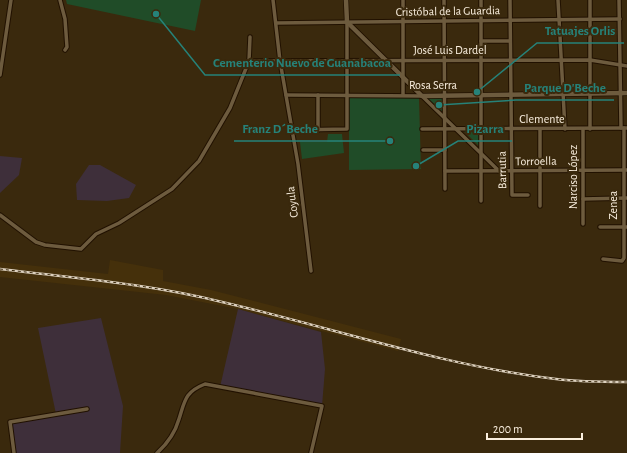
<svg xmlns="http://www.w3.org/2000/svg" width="627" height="453" viewBox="0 0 627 453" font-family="'Alegreya Sans',sans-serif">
  <rect width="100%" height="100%" fill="#3a290d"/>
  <polygon fill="#45300b" points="110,260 163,270 163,281 211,290 401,339 398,351 238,309 166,295 0,277 0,262 108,274"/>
  <g fill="#3e2f3a">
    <polygon points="0,156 22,158 19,175 0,193"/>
    <polygon points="89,165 100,165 136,185 129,198 107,201 77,200 76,184"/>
    <polygon points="238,309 321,332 325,369 322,406 220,387"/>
    <polygon points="101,318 123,406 120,453 14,453 10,422 56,414 38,328"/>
  </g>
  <g fill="#204c28">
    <polygon points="66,0 201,0 195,31 67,4"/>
    <polygon points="424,96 444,96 444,113"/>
    <polygon points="349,98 419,98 421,169 349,170"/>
    <polygon points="479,130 479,146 464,131"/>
    <polygon points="328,134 342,134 344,153 302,159 300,142 327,142"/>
  </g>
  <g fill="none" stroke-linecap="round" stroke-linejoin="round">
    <g stroke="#211100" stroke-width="5.5">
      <g id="street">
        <polyline points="60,0 65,19 67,47 65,50"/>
        <polyline points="273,0 280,61 298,164 311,271"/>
        <polyline points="403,0 403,95"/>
        <polyline points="444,0 445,189"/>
        <polyline points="510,0 512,195 528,195"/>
        <polyline points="558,0 565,129"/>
        <polyline points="590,0 590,129"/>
        <polyline points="619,0 621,128"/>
        <polyline points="276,23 620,19"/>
        <polyline points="481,41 510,41"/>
        <polyline points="249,61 590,60 627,66"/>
        <polyline points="0,75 11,0"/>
        <polyline points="286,95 422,96 499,171"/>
        <polyline points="318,95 318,130"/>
        <polyline points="422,129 627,128"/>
        <polyline points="583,129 583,224"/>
        <polyline points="293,130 347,129 347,22"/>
        <polyline points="423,150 445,150"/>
        <polyline points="445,171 627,170"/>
        <polyline points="583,199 627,198"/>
        <polyline points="481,201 481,0"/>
        <polyline points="540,206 540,129"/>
        <polyline points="0,215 36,242 45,245 81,249 96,234 119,223 172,189 199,161 230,108 249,61 250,37"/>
        <polyline points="600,227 627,227"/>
        <polyline points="603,259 622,261 624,258 624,128"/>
        <polyline points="14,453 10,422 87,409"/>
        <path d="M157,453C167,444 175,433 179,419C185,400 185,392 205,384L322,406L311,453"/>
      </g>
    </g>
    <g stroke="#211100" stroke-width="6">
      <polyline id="secondary" points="346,0 347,22 422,96 627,93"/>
    </g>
    <use href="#street" stroke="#6d5b3e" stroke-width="3.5"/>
    <use href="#secondary" stroke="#6d5b3e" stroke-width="4.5"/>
    <g stroke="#ddd1bf" stroke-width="2.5">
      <path id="rail" d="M0,269C74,278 150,284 222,302C334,328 443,366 556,379C580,382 604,382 627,382"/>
    </g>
    <use href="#rail" stroke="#3a290d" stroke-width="1" stroke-dasharray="3" stroke-linecap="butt"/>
  </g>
  <g text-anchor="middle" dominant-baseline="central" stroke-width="4" stroke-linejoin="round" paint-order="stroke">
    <g font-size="12" fill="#faefdf" stroke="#3a290d">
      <text transform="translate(448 11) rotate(-1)">Cristóbal de la Guardia</text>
      <text x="450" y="50">José Luis Dardel</text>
      <text x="433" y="85">Rosa Serra</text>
      <text x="542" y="119">Clemente</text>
      <text transform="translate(536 161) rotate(-1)">Torroella</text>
      <text transform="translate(502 170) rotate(-91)">Barrutia</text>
      <text transform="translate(573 177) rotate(-90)">Narciso López</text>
      <text transform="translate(292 202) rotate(-97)">Coyula</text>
      <text transform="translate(613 205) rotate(-90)">Zenea</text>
    </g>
  </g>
  <path fill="none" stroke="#268279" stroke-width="1.5" d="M477 92L537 43H624M156 14L205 75H400M439 105L516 100H614M390 141L326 141H234M416 166L458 141H512"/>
  <g fill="#268279" stroke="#3a290d" stroke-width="1.5">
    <circle cx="477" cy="92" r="4"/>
    <circle cx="156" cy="14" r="4"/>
    <circle cx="439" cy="105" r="4"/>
    <circle cx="390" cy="141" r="4"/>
    <circle cx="416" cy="166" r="4"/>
  </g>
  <g font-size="13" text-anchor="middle" font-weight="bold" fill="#268279" stroke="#3a290d" stroke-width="4" stroke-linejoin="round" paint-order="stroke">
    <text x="580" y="35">Tatuajes Orlis</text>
    <text x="302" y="67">Cementerio Nuevo de Guanabacoa</text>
    <text x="565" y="92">Parque D'Beche</text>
    <text x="280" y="133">Franz D´Beche</text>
    <text x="485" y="133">Pizarra</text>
  </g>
  <path d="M487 433v6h95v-6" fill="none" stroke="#faefdf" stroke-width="2"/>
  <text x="493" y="433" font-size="12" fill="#faefdf" stroke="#3a290d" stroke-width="3" paint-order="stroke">200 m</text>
</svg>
